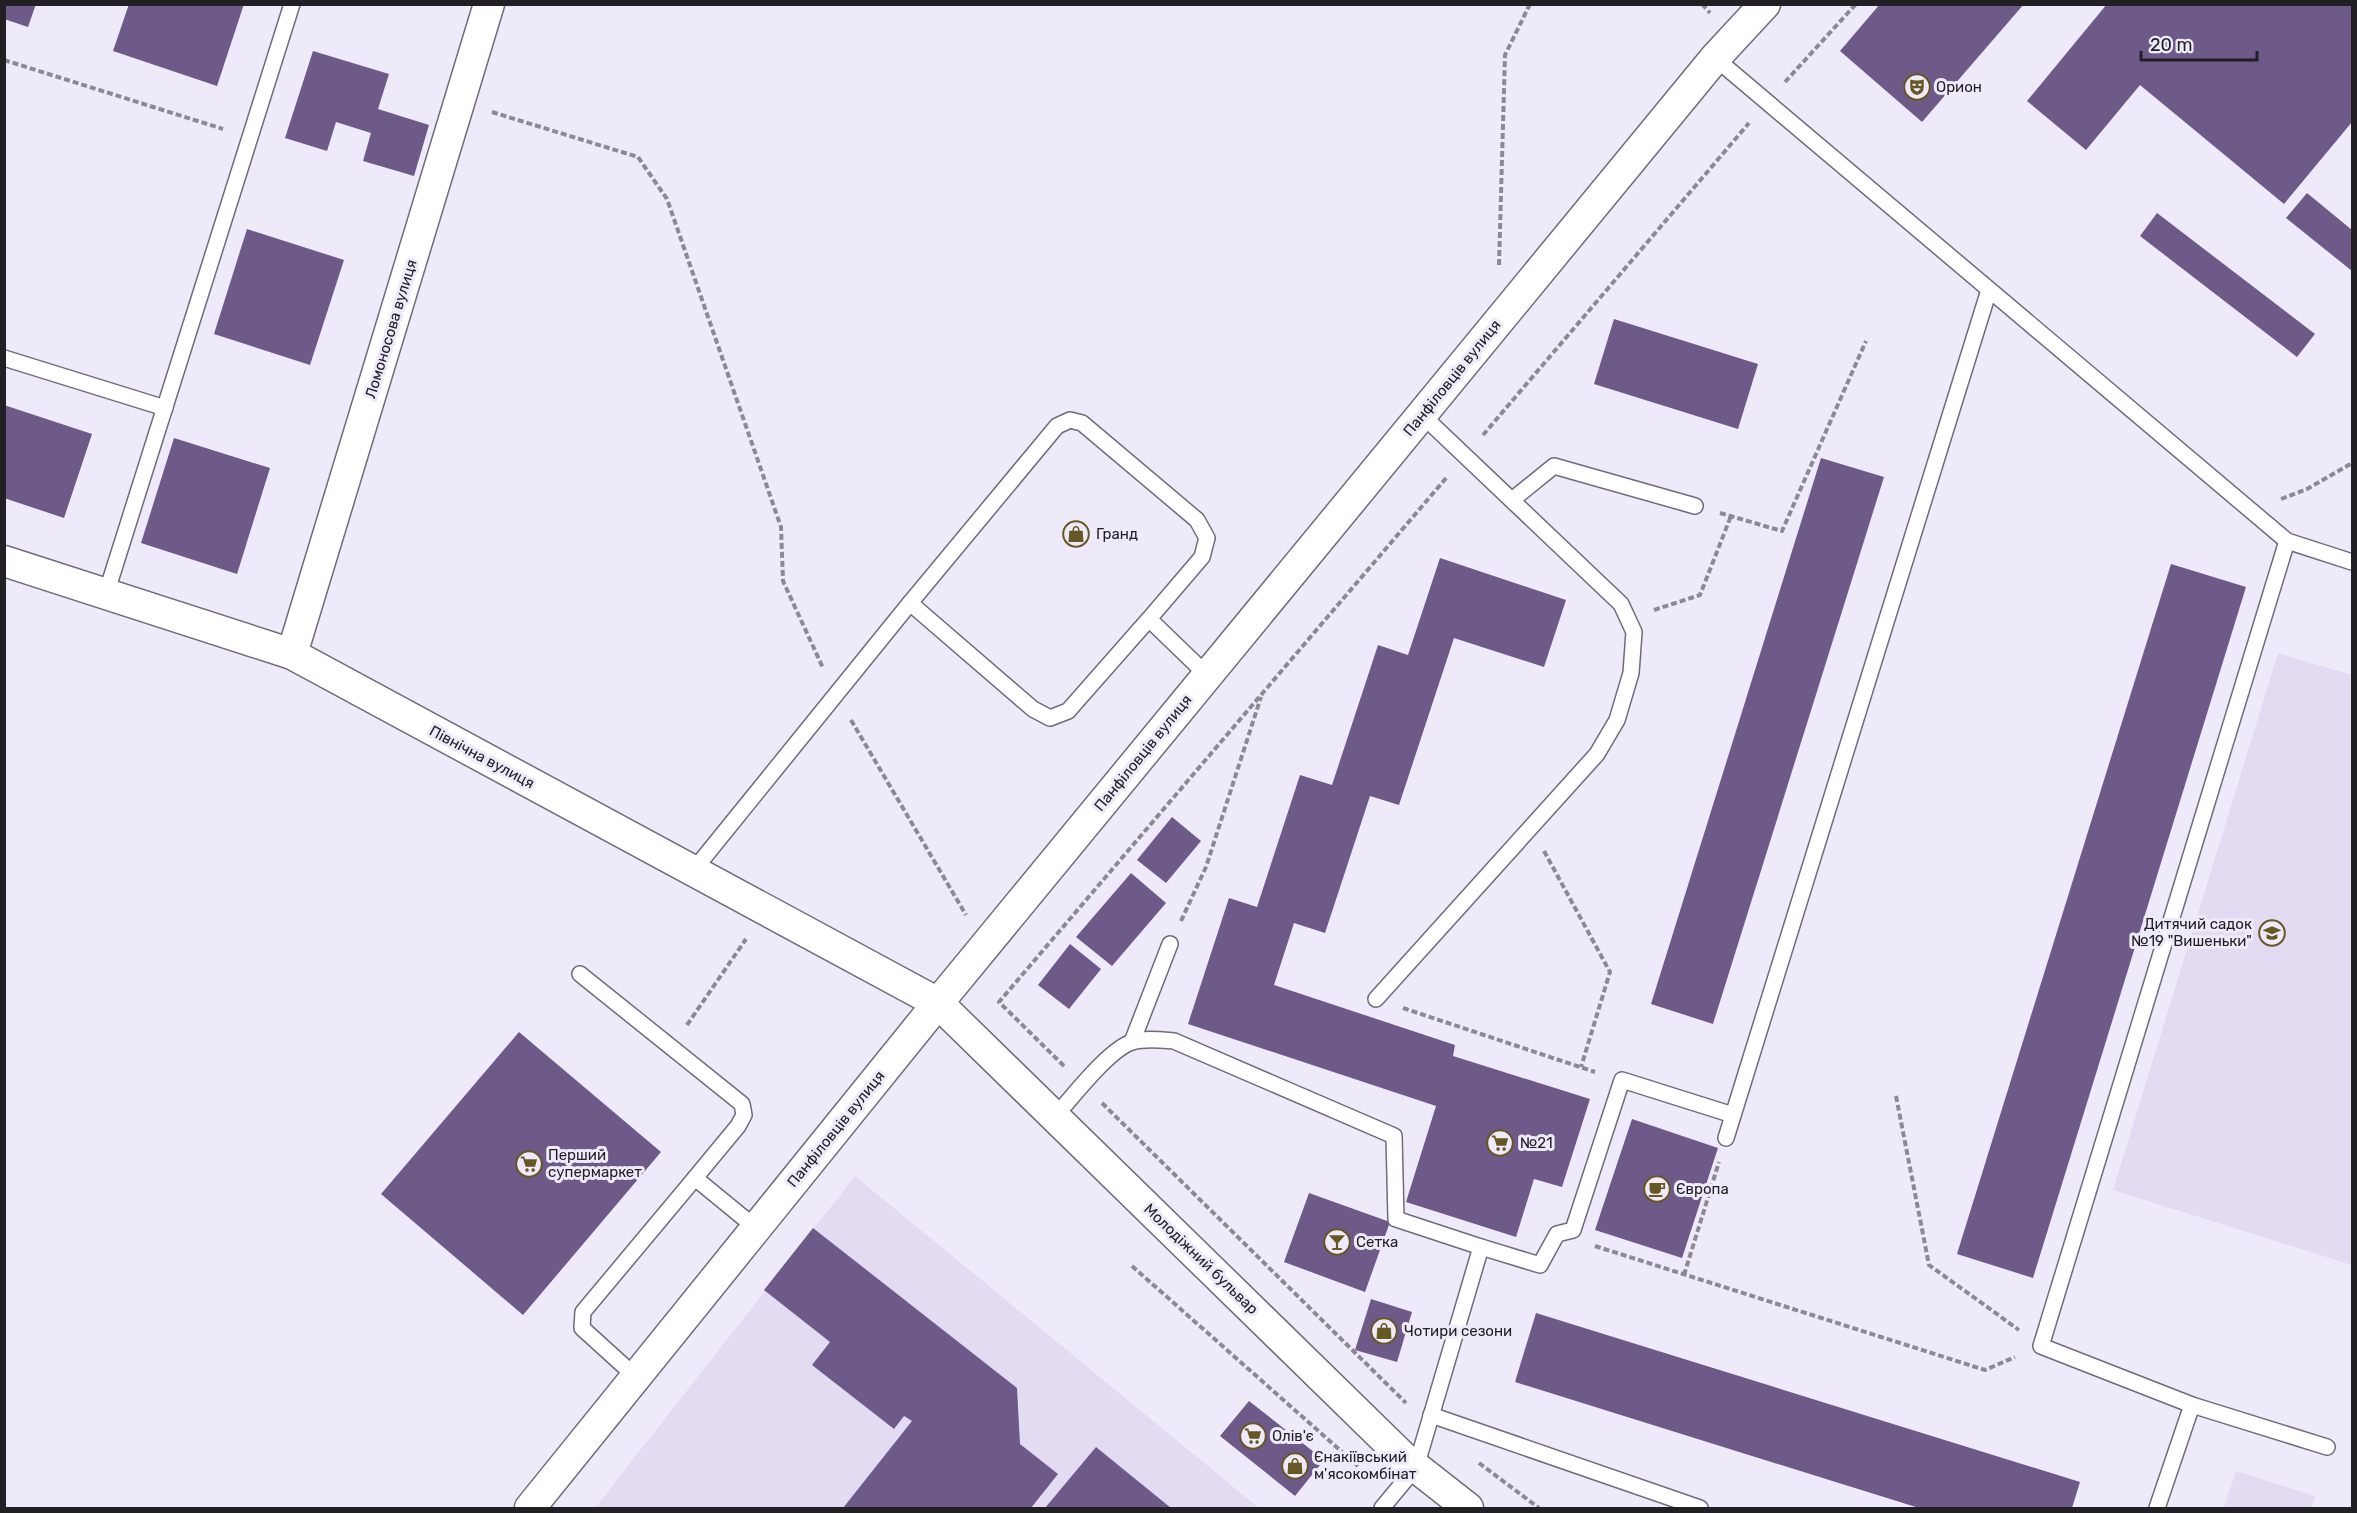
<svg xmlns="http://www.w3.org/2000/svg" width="2357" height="1513" viewBox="0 0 2357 1513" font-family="Rubik,sans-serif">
  <rect width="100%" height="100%" fill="#efeaf9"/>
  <g fill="#e3dbf2">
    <polygon points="2278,653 2352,675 2352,1265 2113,1190"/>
    <polygon points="855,1176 1259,1508 595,1508"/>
    <polygon points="2236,1471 2315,1496 2311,1508 2224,1508"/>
  </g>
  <g fill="#6d5a89">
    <polygon points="4,4 36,4 28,27 4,19"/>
    <polygon points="129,4 244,4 217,86 113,51"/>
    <polygon points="1880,4 2024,4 1922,122 1840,51"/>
    <polygon points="2107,4 2352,4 2352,122 2284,204 2140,85 2086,150 2027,101"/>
    <polygon points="313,51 389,74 378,109 429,125 414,176 363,161 371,133 336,122 327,151 285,138"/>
    <polygon points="2307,193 2352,230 2352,271 2286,218"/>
    <polygon points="2157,213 2315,334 2297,357 2140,236"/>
    <polygon points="247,229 344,260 310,365 214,334"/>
    <polygon points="1614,319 1758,364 1738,429 1594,384"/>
    <polygon points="4,405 92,434 64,518 4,498"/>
    <polygon points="174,438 270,468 237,574 141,543"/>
    <polygon points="1821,458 1884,477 1713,1024 1651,1004"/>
    <polygon points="1440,558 1566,600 1544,667 1454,638 1399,805 1370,796 1325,933 1294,923 1274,985 1455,1045 1453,1056 1590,1099 1562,1187 1534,1179 1516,1237 1406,1202 1436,1106 1188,1024 1229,898 1257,907 1300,775 1332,785 1378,645 1408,655"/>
    <polygon points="2171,564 2246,587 2033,1278 1957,1254"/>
    <polygon points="1172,817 1201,841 1166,883 1137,860"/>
    <polygon points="1131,873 1166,903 1112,966 1076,937"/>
    <polygon points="1070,944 1101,969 1069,1009 1038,985"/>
    <polygon points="519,1032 661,1152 523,1315 381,1194"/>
    <polygon points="1632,1119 1718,1148 1682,1258 1595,1230"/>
    <polygon points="1309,1193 1390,1222 1365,1292 1284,1262"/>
    <polygon points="813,1228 1017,1388 1020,1444 1058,1474 1031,1508 843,1508 912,1421 904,1416 894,1429 812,1365 830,1342 764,1290"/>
    <polygon points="1371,1299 1412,1312 1397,1362 1355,1350"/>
    <polygon points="1536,1313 2080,1482 2072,1508 1919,1508 1515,1382"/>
    <polygon points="1249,1401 1324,1460 1295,1496 1220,1436"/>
    <polygon points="1096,1447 1171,1508 1045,1508"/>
  </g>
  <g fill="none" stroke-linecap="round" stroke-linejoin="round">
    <g stroke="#706b78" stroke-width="18">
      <g id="service">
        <polyline points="1715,58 2287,541 2352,562"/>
        <polyline points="4,358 165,408"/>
        <polyline points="1512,500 1554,466 1695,506"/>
        <polyline points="2287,541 2041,1346 2192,1405 2327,1447"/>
        <polyline points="106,594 292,4"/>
        <polyline points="1149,619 1202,557 1207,538 1197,520 1082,423 1070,420 1057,426 910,603 1033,709 1050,718 1068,711 1149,619 1207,675"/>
        <polyline points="693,871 910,603"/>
        <polyline points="580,974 742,1104 744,1115 738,1126 695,1178 756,1228"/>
        <polyline points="1376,999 1597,754 1617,720 1631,673 1634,632 1621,604 1422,415"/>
        <polyline points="1132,1042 1170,944"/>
        <path d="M1055,1116C1073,1097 1108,1050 1132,1042C1145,1038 1160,1040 1174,1041L1394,1136L1396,1219L1481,1247"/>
        <polyline points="1726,1138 1989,290"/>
        <polyline points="636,1377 582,1328 583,1312 695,1178"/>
        <polyline points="1431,1415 1700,1508"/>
        <polyline points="1382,1508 1416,1467 1481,1247 1540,1265 1557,1234 1573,1230 1622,1080 1733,1115"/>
        <polyline points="2157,1508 2192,1405"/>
      </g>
    </g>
    <g stroke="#706b78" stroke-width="33">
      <g id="minor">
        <polyline points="4,561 292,654 938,1003 1403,1457 1468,1508"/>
        <polyline points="292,654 489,4"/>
        <polyline points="530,1508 938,1003 1715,58 1765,4"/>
      </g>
    </g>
    <g stroke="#8d8993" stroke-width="4" stroke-dasharray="6 3" stroke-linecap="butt">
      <polyline points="1702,4 1710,13"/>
      <polyline points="4,60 223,129"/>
      <polyline points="1785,82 1856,4"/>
      <polyline points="492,112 638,157 667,199 781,527 783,581 823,668"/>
      <polyline points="1499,265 1505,55 1530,4"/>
      <polyline points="1483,435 1749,123"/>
      <polyline points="2281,499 2307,489 2352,463"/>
      <polyline points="1720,513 1782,531 1866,341"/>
      <polyline points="1654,610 1700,595 1731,516"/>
      <polyline points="851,720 966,915"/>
      <polyline points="1544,851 1610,972 1581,1067"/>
      <polyline points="1181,921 1206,867 1261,697"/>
      <polyline points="1403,1008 1595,1072"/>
      <polyline points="687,1025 746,939"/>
      <polyline points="1064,1066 999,1002 1447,477"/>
      <polyline points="1896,1096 1929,1265 2019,1330"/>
      <polyline points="1102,1103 1406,1403"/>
      <polyline points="1595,1246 1985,1370 2015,1357"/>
      <polyline points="1132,1266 1358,1466"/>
      <polyline points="1684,1275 1719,1162"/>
      <polyline points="1479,1463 1539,1508"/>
    </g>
    <use href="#service" stroke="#fff" stroke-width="15"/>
    <use href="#minor" stroke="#fff" stroke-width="30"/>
  </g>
  <defs>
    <g id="theatre-ring" transform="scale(1.35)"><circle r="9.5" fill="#efeaf9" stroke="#665724" stroke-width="1.5"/><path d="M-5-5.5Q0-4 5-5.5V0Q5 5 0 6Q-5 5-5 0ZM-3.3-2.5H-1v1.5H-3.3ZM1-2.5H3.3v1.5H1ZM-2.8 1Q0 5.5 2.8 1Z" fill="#665724"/></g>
    <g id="shop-ring" transform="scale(1.35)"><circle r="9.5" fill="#efeaf9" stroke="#665724" stroke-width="1.5"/><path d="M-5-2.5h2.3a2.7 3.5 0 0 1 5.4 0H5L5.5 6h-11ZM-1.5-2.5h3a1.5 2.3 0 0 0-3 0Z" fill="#665724"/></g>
    <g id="school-ring" transform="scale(1.35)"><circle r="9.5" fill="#efeaf9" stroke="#665724" stroke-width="1.5"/><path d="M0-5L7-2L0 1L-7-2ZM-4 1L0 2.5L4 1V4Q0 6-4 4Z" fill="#665724"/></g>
    <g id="supermarket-ring" transform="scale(1.35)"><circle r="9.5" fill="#efeaf9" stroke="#665724" stroke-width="1.5"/><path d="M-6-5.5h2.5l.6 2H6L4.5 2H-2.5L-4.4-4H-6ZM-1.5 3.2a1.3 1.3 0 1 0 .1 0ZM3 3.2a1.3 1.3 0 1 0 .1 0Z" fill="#665724"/></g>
    <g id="cafe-ring" transform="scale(1.35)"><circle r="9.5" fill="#efeaf9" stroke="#665724" stroke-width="1.5"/><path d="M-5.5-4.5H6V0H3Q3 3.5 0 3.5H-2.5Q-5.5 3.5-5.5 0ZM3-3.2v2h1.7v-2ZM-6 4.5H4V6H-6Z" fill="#665724"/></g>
    <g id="bar-ring" transform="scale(1.35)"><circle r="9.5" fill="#efeaf9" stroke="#665724" stroke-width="1.5"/><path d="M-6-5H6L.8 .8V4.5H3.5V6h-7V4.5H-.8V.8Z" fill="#665724"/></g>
  </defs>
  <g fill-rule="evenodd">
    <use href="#theatre-ring" x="1917" y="87"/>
    <use href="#shop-ring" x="1076" y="534"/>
    <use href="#school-ring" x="2272" y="933"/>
    <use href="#supermarket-ring" x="1500" y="1143"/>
    <use href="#supermarket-ring" x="529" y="1164"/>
    <use href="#cafe-ring" x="1657" y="1189"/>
    <use href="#bar-ring" x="1337" y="1242"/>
    <use href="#shop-ring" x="1384" y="1331"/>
    <use href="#supermarket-ring" x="1253" y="1436"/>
    <use href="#shop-ring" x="1295" y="1466"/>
  </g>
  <g text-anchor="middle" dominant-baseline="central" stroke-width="6" stroke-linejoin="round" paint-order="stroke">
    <g font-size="15" fill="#222025" stroke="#efeaf9" text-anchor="start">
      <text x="1936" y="87">Орион</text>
      <text x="1096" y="534">Гранд</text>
      <text x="2252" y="924" text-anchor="end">Дитячий садок<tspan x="2252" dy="17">№19 "Вишеньки"</tspan></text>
      <text x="1520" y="1143">№21</text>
      <text x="548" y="1155">Перший<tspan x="548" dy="17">супермаркет</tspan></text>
      <text x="1676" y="1189">Європа</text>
      <text x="1356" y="1242">Сетка</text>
      <text x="1404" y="1331">Чотири сезони</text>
      <text x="1272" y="1436">Олів'є</text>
      <text x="1314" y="1457">Єнакіївський<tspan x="1314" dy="17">м'ясокомбінат</tspan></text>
    </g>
    <g font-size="15" fill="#222025" stroke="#efeaf9">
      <text transform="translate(391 329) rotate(-73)">Ломоносова вулиця</text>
      <text transform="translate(1452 378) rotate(-51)">Панфіловців вулиця</text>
      <text transform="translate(1143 753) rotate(-51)">Панфіловців вулиця</text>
      <text transform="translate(482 757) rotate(28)">Північна вулиця</text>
      <text transform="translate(836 1129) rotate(-51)">Панфіловців вулиця</text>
      <text transform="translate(1201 1259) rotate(44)">Молодіжний бульвар</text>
    </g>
  </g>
  <rect width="2357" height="1513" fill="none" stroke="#222025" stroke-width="12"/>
  <path d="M2141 51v9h116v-9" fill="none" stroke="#222025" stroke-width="3"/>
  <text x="2150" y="51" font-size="18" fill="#222025" stroke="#efeaf9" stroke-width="4.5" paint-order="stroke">20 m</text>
</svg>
